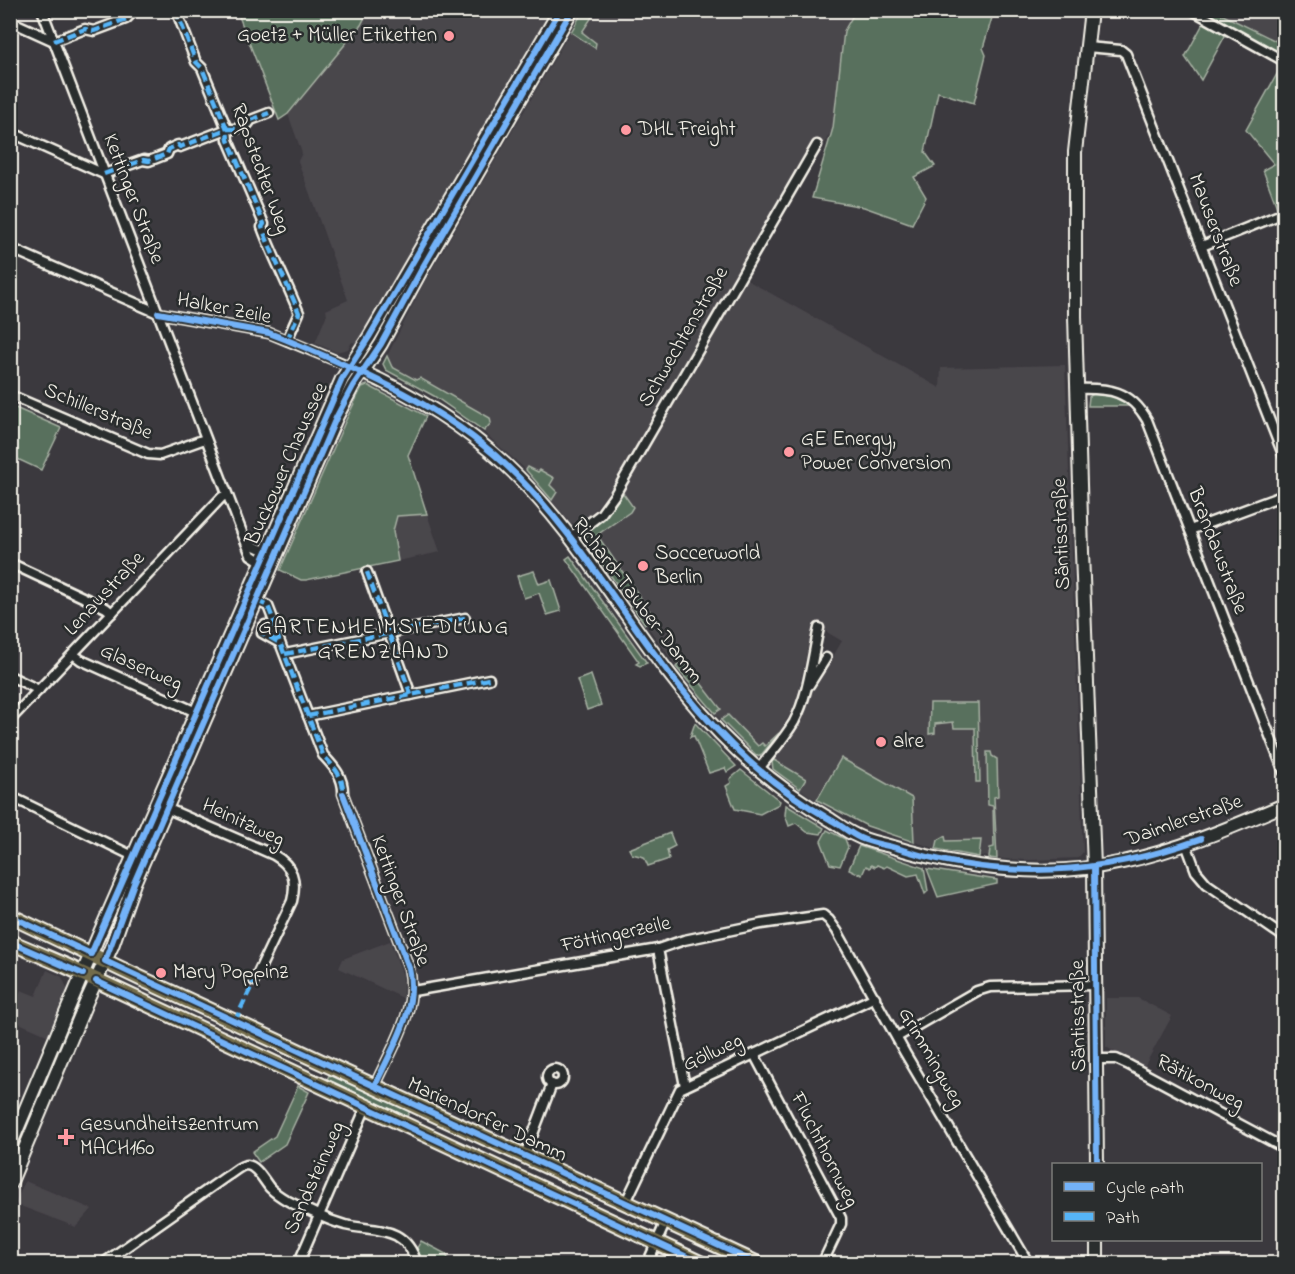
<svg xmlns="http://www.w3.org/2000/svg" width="1295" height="1274" viewBox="0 0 1295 1274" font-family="'Indie Flower',sans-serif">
  <rect width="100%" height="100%" fill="#3b393e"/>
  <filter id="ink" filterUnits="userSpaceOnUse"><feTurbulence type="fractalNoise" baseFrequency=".0167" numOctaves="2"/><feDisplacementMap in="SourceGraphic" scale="12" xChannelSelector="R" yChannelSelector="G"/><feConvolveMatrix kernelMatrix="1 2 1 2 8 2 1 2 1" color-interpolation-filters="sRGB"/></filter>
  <g filter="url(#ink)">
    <g fill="#4a464c">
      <polygon points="368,11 554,11 361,335 356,343 352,342 348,349 336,352 315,343 327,314 326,310 348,300 298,161 302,153 288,114 361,25"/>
      <polygon points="583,11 856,11 844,31 833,128 778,223 769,219 609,491 596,508 579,524 571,523 523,467 470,420 420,388 386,370 383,364 424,283 566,39 569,39 567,37"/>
      <polygon points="1215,11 1284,11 1284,45 1225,16"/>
      <polygon points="745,279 940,388 941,368 1065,365 1083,852 1078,858 1030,860 1005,859 948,852 879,831 850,818 813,798 773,769 772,762 797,730 813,691 842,641 813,624 797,698 791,712 779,733 762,754 757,756 716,715 678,669 586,541 587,533 603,519 618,500"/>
      <polygon points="427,514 440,552 398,561 393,531 397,516"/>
      <polygon points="390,941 403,976 403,998 339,968 343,959"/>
      <polygon points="47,970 62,977 68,991 49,1036 10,1019 11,1013 21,990 36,996"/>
      <polygon points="1106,998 1138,998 1172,1016 1144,1067 1106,1047"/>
      <polygon points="25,1181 92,1209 76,1227 15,1204"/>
    </g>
    <g fill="#58705d" stroke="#a6b0a2" stroke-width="1.5">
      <polygon points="856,10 994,11 983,48 986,55 974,103 938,92 925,152 935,166 914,177 926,197 912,224 864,207 812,198 833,128 844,31"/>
      <polygon points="237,11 368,11 361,25 288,114 279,120"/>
      <polygon points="583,11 596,11 582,32 596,43 595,48 571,32"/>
      <polygon points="1197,11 1215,11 1284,45 1284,59"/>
      <polygon points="1204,22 1226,34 1201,80 1185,57"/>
      <polygon points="1282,65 1284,66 1284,149 1277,163 1284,161 1284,207 1278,210 1263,170 1274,164 1246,130"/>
      <polygon points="387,356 392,367 416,380 420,378 490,418 491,423 484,431 434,396 386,370 383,364"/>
      <polygon points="367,385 426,416 408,455 427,514 397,516 393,531 398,561 306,580 301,580 280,570 345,422 362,387"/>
      <polygon points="1095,393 1116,397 1130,406 1088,406 1089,397"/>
      <polygon points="11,406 61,428 41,470 11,456"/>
      <polygon points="528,467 538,472 540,470 554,478 550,485 557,492 552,500 526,470"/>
      <polygon points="623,493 633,507 630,512 597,535 656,620 645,624 586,541 587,533 607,515"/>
      <polygon points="570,556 647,663 640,666 636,664 639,662 566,559"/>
      <polygon points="534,571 539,584 551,580 561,611 547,615 539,593 524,598 517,576"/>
      <polygon points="683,660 721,709 715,713 676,667"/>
      <polygon points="591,675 601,705 587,710 577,680"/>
      <polygon points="930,703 978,703 980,782 976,782 975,728 954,728 953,722 935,724 935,733 929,734"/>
      <polygon points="728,715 758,746 762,743 765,746 779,733 762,754 757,756 721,720"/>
      <polygon points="695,723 736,766 727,772 725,768 709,773 694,736 690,737"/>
      <polygon points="987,752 991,752 992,756 997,759 998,796 994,797 997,859 989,858 990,848 994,847 993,806 988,805"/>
      <polygon points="841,758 912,798 914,842 867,826 817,800"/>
      <polygon points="774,760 806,779 800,789 773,769 772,762"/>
      <polygon points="741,770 780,801 779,804 760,814 735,809 726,786 731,783 730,779"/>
      <polygon points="786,805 824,828 821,834 807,832 796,823 789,826 785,815"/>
      <polygon points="827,830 845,839 848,847 840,866 830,864 821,841"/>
      <polygon points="670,833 675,846 667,850 669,859 648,866 644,857 632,854 629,849"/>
      <polygon points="945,836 946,841 981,840 979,857 936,849 938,840"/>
      <polygon points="859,846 924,868 928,891 925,894 918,874 908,876 887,866 884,868 877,865 875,867 871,865 870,868 866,866 862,875 849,869"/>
      <polygon points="927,869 997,880 997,884 938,897"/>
      <polygon points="69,1016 73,1017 61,1046 59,1056 11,1172 11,1154"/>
      <polygon points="330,1073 411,1109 406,1118 326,1082"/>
      <polygon points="298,1086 309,1092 285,1144 259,1162 252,1152 275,1136"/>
      <polygon points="421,1241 446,1254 450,1263 423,1263 417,1248"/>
    </g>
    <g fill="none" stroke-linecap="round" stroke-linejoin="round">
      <g stroke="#f4f1e8" stroke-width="13">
        <g id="street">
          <polyline points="42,10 243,535 251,555 265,564"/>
          <path d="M176,10L196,62L202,68L227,129L228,140L264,224L262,227C273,257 287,283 299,313L287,340"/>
          <polyline points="1192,10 1284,61"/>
          <polyline points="10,21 54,41 85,29 94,31 126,19 135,10"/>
          <polyline points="1087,47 1121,50 1126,54 1284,457"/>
          <polyline points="10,132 104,174"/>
          <polyline points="104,174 143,160 149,161 167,154 169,149 178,145 180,147 227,129 236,129 248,124 251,120 269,113"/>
          <polyline points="1202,246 1284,213"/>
          <polyline points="10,248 158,313 269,333 349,366"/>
          <path d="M1077,389C1109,388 1130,390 1147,420L1284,772"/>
          <polyline points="10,395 148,454 160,455 205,439"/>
          <polyline points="1190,530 1284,495"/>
          <polyline points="245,538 252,545 269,553"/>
          <polyline points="570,538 601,514 614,496 817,145"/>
          <polyline points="10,563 106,608 112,613"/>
          <polyline points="367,572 411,695"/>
          <path d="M257,601L268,606L275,624L274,627L323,755C334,767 344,777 343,794L409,968C419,1010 391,1049 375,1086"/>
          <polyline points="274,627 265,625 263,627 262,633 280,643"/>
          <polyline points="73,654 81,660 196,712"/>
          <polyline points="285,654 465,618"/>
          <polyline points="10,676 39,690"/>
          <polyline points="809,685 826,658"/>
          <polyline points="308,716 489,679"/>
          <polyline points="10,720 222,497 227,495"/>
          <path d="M758,770C770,754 784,739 794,722C809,694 812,658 819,628"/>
          <polyline points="10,796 133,856"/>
          <path d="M166,808L274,855C293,866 297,880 292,901L254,981"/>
          <polyline points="1186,844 1196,871 1207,884 1284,937"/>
          <polyline points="658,949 685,1086"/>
          <polyline points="413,991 658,949 684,940 761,924 823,915 829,920 837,931 905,1053 1029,1264"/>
          <polyline points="897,1037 977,991 990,987 1095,985"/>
          <polyline points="754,1054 841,1218 841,1224 822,1264"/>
          <polyline points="1096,1059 1116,1059 1127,1064 1284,1148"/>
          <circle cx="555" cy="1077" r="8"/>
          <polyline points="525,1155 552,1084"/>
          <polyline points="626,1202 680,1089 875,997"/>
          <path d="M102,1264L227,1176C233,1173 240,1165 247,1165C257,1166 264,1181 270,1188C282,1200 299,1206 314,1213C324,1218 334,1222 345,1225C375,1232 405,1224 417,1264"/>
          <polyline points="298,1264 366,1107"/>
          <polyline points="647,1264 666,1221"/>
        </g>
      </g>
      <g stroke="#f4f1e8" stroke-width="16">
        <g id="secondary">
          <polyline points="1091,10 1075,152 1075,316 1082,552 1094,867 1097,1164"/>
          <path d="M358,370C412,394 462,424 506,465C568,523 613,599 664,667C712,731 761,779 831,820C839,825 846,831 855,835C868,842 879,843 893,847C967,869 1047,879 1123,862C1179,850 1232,827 1284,805"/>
          <polyline points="10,1146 98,937 342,379 369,337 560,10"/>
          <polyline points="10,1184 88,998 112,946 134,883 336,418 353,386 381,344 424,265 572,10"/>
          <polyline points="1097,1264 1097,1240"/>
        </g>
      </g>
      <g stroke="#f4f1e8" stroke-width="18">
        <g id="primary">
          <polyline points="10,916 140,978 758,1264"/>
          <polyline points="10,942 64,965 702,1264"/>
        </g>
      </g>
      <use href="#street" stroke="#2a2d2e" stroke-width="8"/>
      <use href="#secondary" stroke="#2a2d2e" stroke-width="12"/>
      <use href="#primary" stroke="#736c4b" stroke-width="14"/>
      <g stroke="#56b5f8" stroke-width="4.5" stroke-dasharray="9 4.5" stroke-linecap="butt">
        <path d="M176,10L196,62L202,68L227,129L228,140L264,224L262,227C273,257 287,283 299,313L287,340"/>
        <polyline points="54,41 85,29 94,31 126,19 135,10"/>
        <polyline points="104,174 143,160 149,161 167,154 169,149 178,145 180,147 227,129 236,129 248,124 251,120 269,113"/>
        <polyline points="367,572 411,695"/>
        <path d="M257,601L268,606L275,624L274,627L323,755C334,767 344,777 343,794"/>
        <polyline points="274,627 265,625 263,627 262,633 280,643"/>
        <polyline points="285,654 465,618"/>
        <polyline points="308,716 489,679"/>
        <polyline points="235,1021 254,981"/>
      </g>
      <g stroke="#2a2d2e" stroke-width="10">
        <g id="cycleway">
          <polyline points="572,10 424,265 381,344 353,386 336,418 134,883 105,961 758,1264"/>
          <path d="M158,313L269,333L287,340C366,373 443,406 506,465C575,530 621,614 680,687C725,743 768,784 831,820C841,825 849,833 860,838C873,844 888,845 903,850C1004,881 1101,875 1201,839"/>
          <path d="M343,794L409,968C419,1010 391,1049 375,1086"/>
          <polyline points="1094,867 1097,1164"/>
          <polyline points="10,916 91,954 342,379 369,337 560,10"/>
          <polyline points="10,942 83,974"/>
          <polyline points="96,981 702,1264"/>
        </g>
      </g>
      <use href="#cycleway" stroke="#73b2f8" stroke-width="6"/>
    </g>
  </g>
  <g fill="#ff9aa2" stroke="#2a2d2e" stroke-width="2">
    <circle cx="449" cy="36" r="6"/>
    <circle cx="626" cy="130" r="6"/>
    <circle cx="789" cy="452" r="6"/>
    <circle cx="643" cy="566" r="6"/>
    <circle cx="881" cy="742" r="6"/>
    <circle cx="161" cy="973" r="6"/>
    <path d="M63 1128h6v6h6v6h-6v6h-6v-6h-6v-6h6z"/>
  </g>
  <g text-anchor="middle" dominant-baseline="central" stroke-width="5" stroke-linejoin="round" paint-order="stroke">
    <g font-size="21" fill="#f4f1e8" stroke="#2a2d2e" text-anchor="start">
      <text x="437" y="36" text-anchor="end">Goetz + Müller Etiketten</text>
      <text x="638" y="130">DHL Freight</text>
      <text x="801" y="440">GE Energy,<tspan x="801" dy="24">Power Conversion</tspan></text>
      <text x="655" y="554">Soccerworld<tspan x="655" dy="24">Berlin</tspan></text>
      <text x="893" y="742">alre</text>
      <text x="173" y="973">Mary Poppinz</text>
      <text x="80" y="1125">Gesundheitszentrum<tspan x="80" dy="24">MACH160</tspan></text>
    </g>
    <g font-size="21" fill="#f4f1e8" stroke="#2a2d2e">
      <text transform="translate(260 169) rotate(70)">Rapstedter Weg</text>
      <text transform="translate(133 199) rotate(69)">Kettinger Straße</text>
      <text transform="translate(1215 230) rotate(69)">Mauserstraße</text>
      <text transform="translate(224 309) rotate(11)">Halker Zeile</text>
      <text transform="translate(684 337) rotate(-60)">Schwechtenstraße</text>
      <text transform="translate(98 412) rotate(23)">Schillerstraße</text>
      <text transform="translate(287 464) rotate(-66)">Buckower Chaussee</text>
      <text transform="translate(1062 534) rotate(-92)">Säntisstraße</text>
      <text transform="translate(1217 551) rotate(69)">Brandaustraße</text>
      <text transform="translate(105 594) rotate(-47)">Lenaustraße</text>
      <text transform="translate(637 601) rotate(53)">Richard-Tauber-Damm</text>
      <text transform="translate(141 668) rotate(24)">Glaserweg</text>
      <text transform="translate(1184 821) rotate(-19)">Daimlerstraße</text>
      <text transform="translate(243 823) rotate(25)">Heinitzweg</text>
      <text transform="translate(400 901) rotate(70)">Kettinger Straße</text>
      <text transform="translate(616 935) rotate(-12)">Föttingerzeile</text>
      <text transform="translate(1079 1016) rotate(-91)">Säntisstraße</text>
      <text transform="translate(713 1053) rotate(-25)">Göllweg</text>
      <text transform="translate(931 1058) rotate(60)">Grimmingweg</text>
      <text transform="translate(1200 1083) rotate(28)">Rätikonweg</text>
      <text transform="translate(487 1120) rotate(25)">Mariendorfer Damm</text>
      <text transform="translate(824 1150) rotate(63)">Fluchthornweg</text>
      <text transform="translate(315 1178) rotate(-66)">Sandsteinweg</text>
    </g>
    <g font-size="22" letter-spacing="1.5" fill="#f4f1e8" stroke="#2a2d2e">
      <text x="384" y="628">GARTENHEIMSIEDLUNG<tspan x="384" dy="25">GRENZLAND</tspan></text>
    </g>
  </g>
  <rect width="1295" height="1274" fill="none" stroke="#2a2d2e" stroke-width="36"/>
  <rect x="18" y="18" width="1259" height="1238" fill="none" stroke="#f4f1e8" stroke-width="2" filter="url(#ink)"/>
  <rect x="1052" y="1163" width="210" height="78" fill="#2a2d2e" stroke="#7b7b78" stroke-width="1.5"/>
  <rect x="1064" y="1182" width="30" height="9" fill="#73b2f8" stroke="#7b7b78" stroke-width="1.5"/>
  <text x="1106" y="1193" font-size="18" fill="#f4f1e8">Cycle path</text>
  <rect x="1064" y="1212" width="30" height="9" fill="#56b5f8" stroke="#7b7b78" stroke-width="1.5"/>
  <text x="1106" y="1223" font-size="18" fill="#f4f1e8">Path</text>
</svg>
